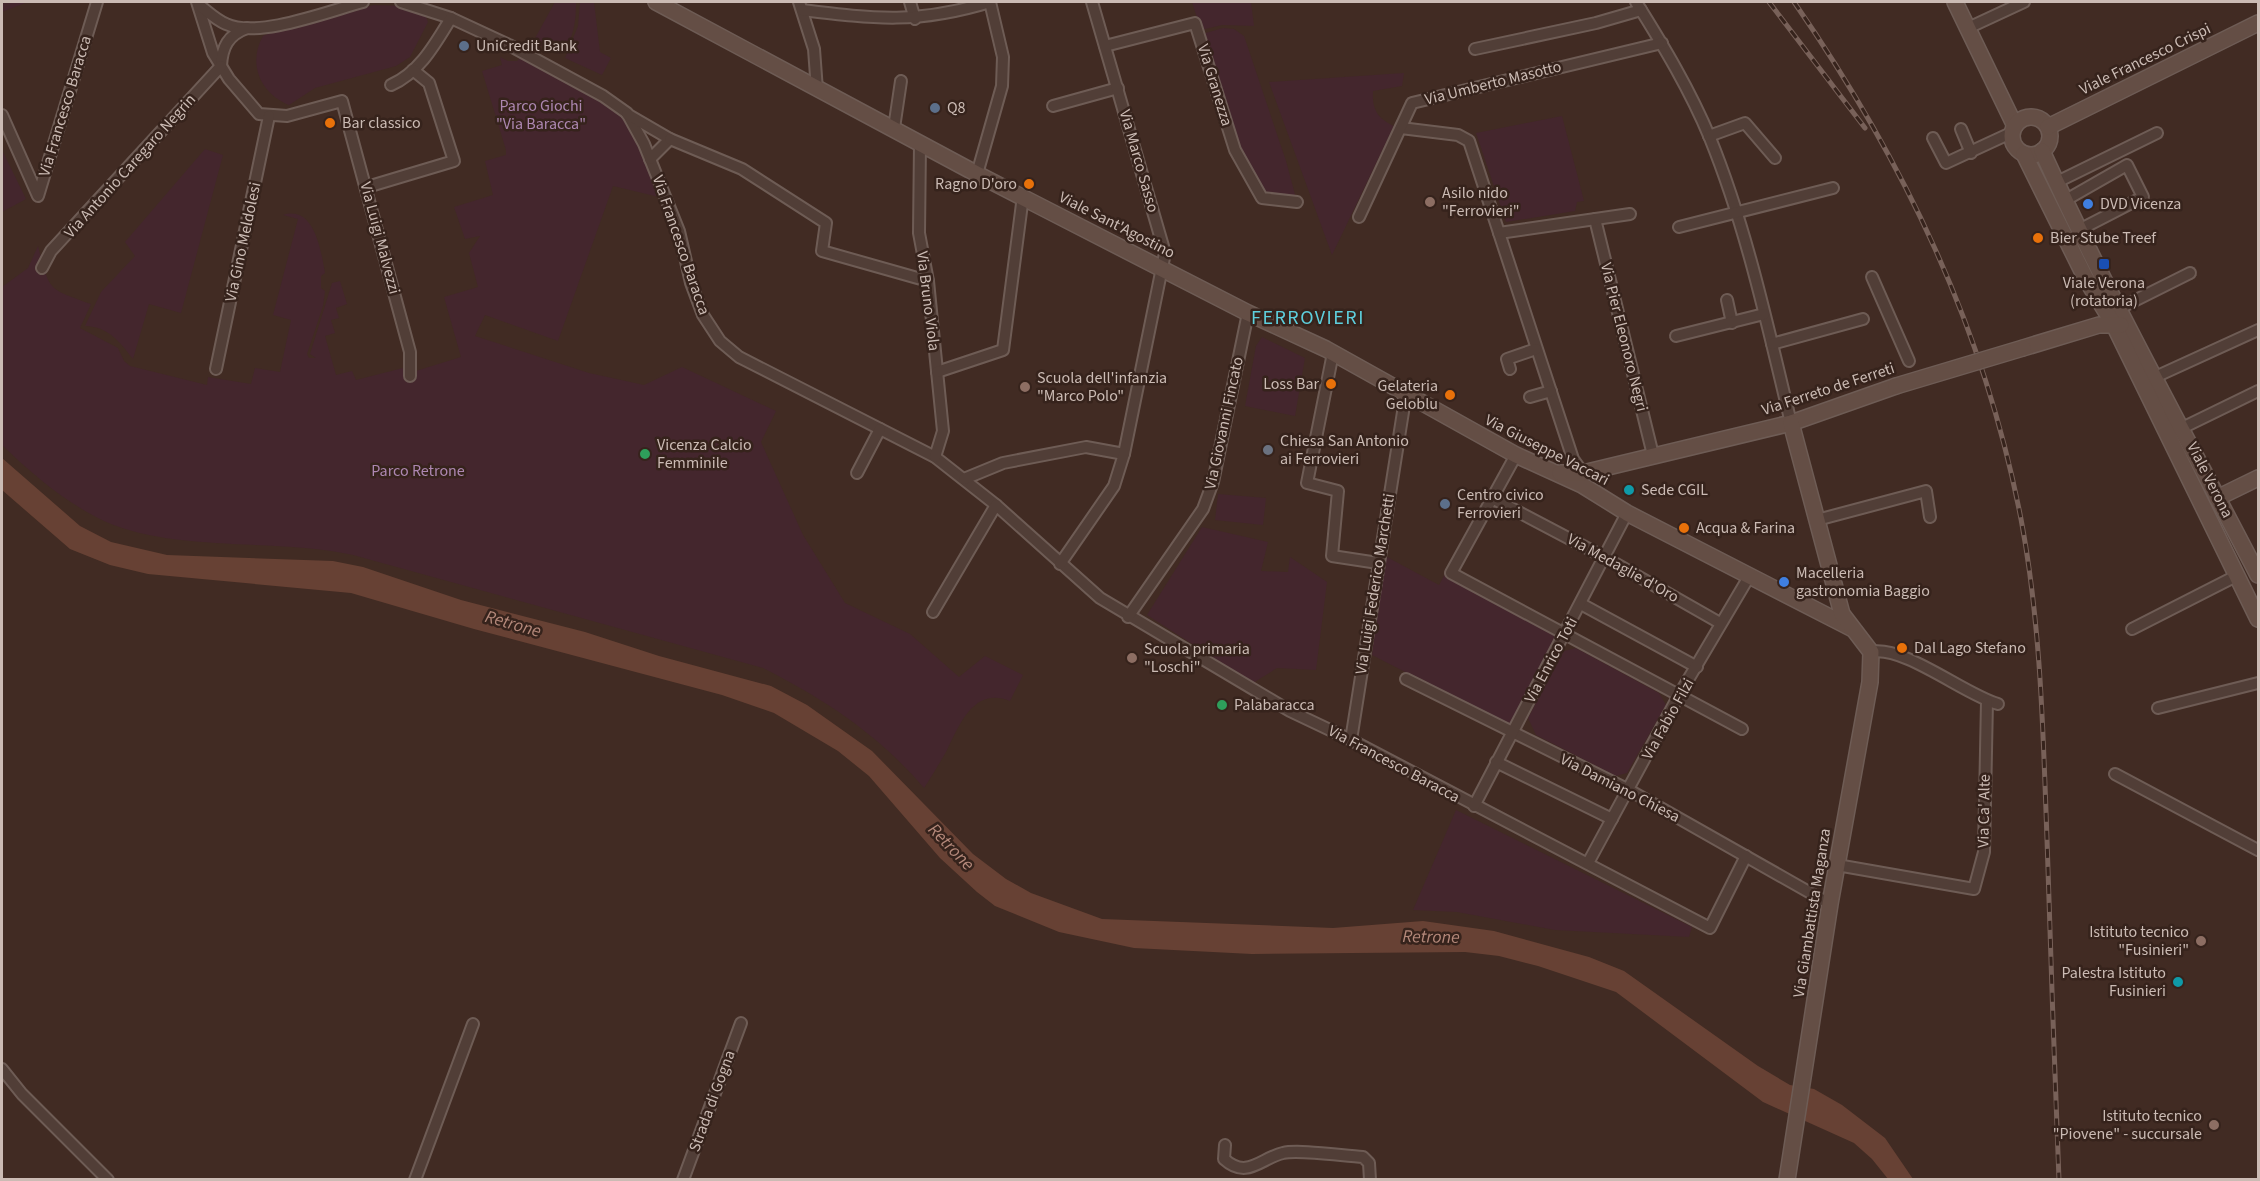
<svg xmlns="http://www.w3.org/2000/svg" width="2260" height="1181" viewBox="0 0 2260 1181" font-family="'Source Sans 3',sans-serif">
  <rect width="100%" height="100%" fill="#412b23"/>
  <g fill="#44262d">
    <polygon points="2,2 25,2 25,3 2,12"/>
    <path d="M555,2H576C576,19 574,43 559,54L533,42Z"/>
    <polygon points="580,2 594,2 600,52 611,58 602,75 565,58 578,26"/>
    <polygon points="1192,2 1251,2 1254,26 1222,25 1201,30"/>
    <path d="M374,5C390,6 423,3 428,22L410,57L396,66L315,88L289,105C261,94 247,64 263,36L281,28Z"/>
    <polygon points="1223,28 1234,29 1244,36 1286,161 1297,202 1262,198 1235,150 1199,35"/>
    <path d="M522,56C552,71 600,88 622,113C639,131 649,173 659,197L613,186L558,341L485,315L475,336L589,373L644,385L682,367L776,411L761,442L803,535L845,603L910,634L959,677L985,656L1023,675L1010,701C973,686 959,726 946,752C939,764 932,776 924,788C879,735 826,700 763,668L353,555C275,538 175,553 104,521C66,503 32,474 2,445V287L28,268L38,246C50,292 47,288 91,304L80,328L118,348L124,361L130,366L207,385L208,377L251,384L255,368L280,372L291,320L273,315L298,219L283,215C314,205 321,250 325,273L321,276V288L325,291L323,306L307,354L309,358H316L310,354L332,283L340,281L347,304L336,308L339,318L331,320L335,333L325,336L336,375L352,371L356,380L403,368L406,374L461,357L444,297L478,287L469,253L480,236L465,239L454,207L493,195L485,161L506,155V150L482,71L502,65L500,57L508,61H517Z"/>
    <path d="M1404,73L1402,86L1373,91C1372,109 1377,118 1394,126L1332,255L1269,82Z"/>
    <polygon points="1562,116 1584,201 1577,202 1575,211 1506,222 1476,133"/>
    <path d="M205,149L223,155L181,313L149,304L133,359C119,341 109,327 85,326L101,292L135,256L125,242Z"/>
    <polygon points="2,150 26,199 2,212"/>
    <polygon points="1262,337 1305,358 1295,416 1245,406 1256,346"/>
    <polygon points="1218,494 1266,498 1263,525 1215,520"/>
    <polygon points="1202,527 1268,542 1261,571 1288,572 1290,557 1327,582 1316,670 1277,668 1253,683 1147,615"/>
    <polygon points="1385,556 1439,585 1445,574 1560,634 1513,723 1509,725 1372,655"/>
    <polygon points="1576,648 1659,693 1666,705 1627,773 1616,776 1536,735 1528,718 1564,651"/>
    <polygon points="1456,810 1692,927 1689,937 1555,930 1457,912 1413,910"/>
  </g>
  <polygon fill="#674134" points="2,458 80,526 111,542 167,555 333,561 363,567 461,600 585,632 659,656 771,686 807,705 872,751 973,854 1006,879 1031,893 1102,919 1333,928 1423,921 1494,931 1589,957 1624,971 1758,1066 1790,1085 1814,1089 1842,1105 1885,1138 1913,1179 1888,1179 1872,1159 1854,1143 1763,1102 1616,992 1538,966 1499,956 1465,952 1252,954 1134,948 1059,932 995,906 977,892 940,858 869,776 838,751 774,713 722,695 474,629 351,593 148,574 110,565 70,549 2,490"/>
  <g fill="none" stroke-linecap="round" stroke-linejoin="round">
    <g stroke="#6e5c55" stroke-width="14">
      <g id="street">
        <polyline points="197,2 213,53 229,79 259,114 287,116 342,101 410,352 410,376"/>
        <polyline points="401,2 451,18 509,45 603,96 627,113 644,144 679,231 691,283 703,315 720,341 739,357 935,457 996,505 1100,598 1290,711 1351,740 1710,928 1746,856"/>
        <polyline points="799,2 814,49 817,90"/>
        <polyline points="910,2 915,19"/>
        <path d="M1636,2C1663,45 1690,90 1710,138C1747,229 1768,328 1791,423"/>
        <path d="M199,5C207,11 216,20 226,24C258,39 329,11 363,2"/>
        <path d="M802,10C876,19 918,24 990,2"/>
        <polyline points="1968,28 2024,2"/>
        <polyline points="1105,46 1195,23 1235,150 1262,198 1297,202"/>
        <polyline points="1475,49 1596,23 1641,10"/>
        <path d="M221,66C222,47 228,35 247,28"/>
        <path d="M391,85C420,72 435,44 451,18"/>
        <polyline points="1053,106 1118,88"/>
        <polyline points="627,114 670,139 650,159"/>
        <polyline points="2,115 38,196 97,2"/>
        <polyline points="894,128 901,81"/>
        <polyline points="1401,128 1458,135 1469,141 1573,459 1583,473"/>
        <polyline points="1961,129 1971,153"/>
        <polyline points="1709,136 1745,123 1775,158"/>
        <polyline points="1933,138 1946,163 2013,132"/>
        <polyline points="670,139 742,169 826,223 822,251 928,281"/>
        <polyline points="920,144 919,233 928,281 943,431 935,457"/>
        <polyline points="977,174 1002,86 1003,57 990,2"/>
        <polyline points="2055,183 2157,133"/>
        <polyline points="367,187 454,161 429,83 413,70"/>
        <polyline points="2064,201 2127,165 2143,197 2079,230"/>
        <polyline points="1359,217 1412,103 1662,43"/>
        <polyline points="1595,219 1653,455"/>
        <polyline points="1679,227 1833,188"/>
        <polyline points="1499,233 1630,214"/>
        <polyline points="42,268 51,251 221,66"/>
        <polyline points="1872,277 1909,361"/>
        <polyline points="1727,300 1732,323"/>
        <polyline points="2118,309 2190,273"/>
        <polyline points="1676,336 1764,314"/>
        <polyline points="1772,344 1863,319"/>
        <polyline points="1333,353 1307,483 1338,491 1332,556 1378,563"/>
        <polyline points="216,369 269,116"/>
        <polyline points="1510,369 1507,359 1536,349"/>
        <polyline points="937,372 1003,350 1023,196"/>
        <polyline points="2153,378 2258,330"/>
        <polyline points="1530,397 1551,391"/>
        <polyline points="2180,429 2258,391"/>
        <polyline points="1516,455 1451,573 1742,729"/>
        <polyline points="857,473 880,429"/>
        <polyline points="964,479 1003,463 1086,447 1124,454"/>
        <polyline points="1492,498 1606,558 1720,623"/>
        <polyline points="1817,520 1926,491 1930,517"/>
        <polyline points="1060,564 1114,486 1124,454 1165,253 1092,2"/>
        <polyline points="1581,604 1697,667"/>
        <polyline points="933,612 996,505"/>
        <polyline points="1128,617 1203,509 1213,482 1248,313"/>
        <polyline points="2132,629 2238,575"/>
        <path d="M1871,652C1904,645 1965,695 1998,704"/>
        <polyline points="1406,679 1629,790 1830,904"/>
        <polyline points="2158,708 2258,683"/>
        <polyline points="1351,740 1406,393"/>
        <polyline points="1496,762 1612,819"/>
        <polyline points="2115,774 2258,850"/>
        <polyline points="1474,806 1627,513"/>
        <polyline points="1588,863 1679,695 1750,575"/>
        <polyline points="1837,865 1974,889 1984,852 1987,701"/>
        <polyline points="2,1069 22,1094 108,1180"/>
        <path d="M1225,1145L1224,1159C1247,1180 1261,1158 1283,1153C1298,1149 1344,1156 1363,1157L1369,1163L1370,1180"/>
        <polyline points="415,1180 473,1024"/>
        <polyline points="683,1180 741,1023"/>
      </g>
    </g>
    <g stroke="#6e5c55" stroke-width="18">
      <g id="secondary">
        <polyline points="656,2 977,174 1248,313 1326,349 1516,455 1582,485 1627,513 1851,628"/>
        <polyline points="1955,2 2015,126"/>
        <circle cx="2031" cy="136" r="19"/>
        <polyline points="2048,127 2258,23"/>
        <path d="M2042,151C2108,296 2185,434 2258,575"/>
        <polyline points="2024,154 2086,279 2113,323 2258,619"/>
        <polyline points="2023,348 2099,325 2121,325"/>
        <polyline points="1560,473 1583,473 1791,423 1896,386"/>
        <polyline points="2217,498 2258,478"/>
        <polyline points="1787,1180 1830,904 1870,682 1871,652 1842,614 1791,423"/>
      </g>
    </g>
    <use href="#street" stroke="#513e37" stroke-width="10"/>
    <use href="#secondary" stroke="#644e45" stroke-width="15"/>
    <g stroke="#786159" stroke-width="5">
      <g id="rail">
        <polyline points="1769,2 1865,128"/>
        <path d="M1794,2C1904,161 1984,328 2021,519C2041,625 2043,732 2047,839C2051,953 2054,1066 2059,1180"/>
      </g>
    </g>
    <use href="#rail" stroke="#36231c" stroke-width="3" stroke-dasharray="9" stroke-linecap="butt"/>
    <g stroke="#6e5c55" stroke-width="18" stroke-linecap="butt">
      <polyline id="secondary-bridge" points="1896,386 2023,348"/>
    </g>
    <use href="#secondary-bridge" stroke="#644e45" stroke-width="15"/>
  </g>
  <g fill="#5c6f8a" stroke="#36231c" stroke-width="2">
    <circle cx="464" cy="46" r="6"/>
    <circle cx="935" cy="108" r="6"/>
    <circle cx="1445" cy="504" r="6"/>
  </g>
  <g fill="#e8710a" stroke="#36231c" stroke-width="2">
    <circle cx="330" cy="123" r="6"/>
    <circle cx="1029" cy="184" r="6"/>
    <circle cx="2038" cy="238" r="6"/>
    <circle cx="1331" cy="384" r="6"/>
    <circle cx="1450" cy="395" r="6"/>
    <circle cx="1684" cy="528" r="6"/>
    <circle cx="1902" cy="648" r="6"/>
  </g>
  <g fill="#8d6e63" stroke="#36231c" stroke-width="2">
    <circle cx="1430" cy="202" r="6"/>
    <circle cx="1025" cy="387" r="6"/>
    <circle cx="1132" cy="658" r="6"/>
    <circle cx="2201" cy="941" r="6"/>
    <circle cx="2214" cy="1125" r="6"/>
  </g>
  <g fill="#3f7fe0" stroke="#36231c" stroke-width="2">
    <circle cx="2088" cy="204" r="6"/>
    <circle cx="1784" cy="582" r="6"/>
  </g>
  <rect fill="#1a4fb4" stroke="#36231c" stroke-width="2" x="2098" y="258" width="12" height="12" rx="3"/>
  <circle fill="#6b7280" stroke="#36231c" stroke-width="2" cx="1268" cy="450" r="6"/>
  <g fill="#2e9e5b" stroke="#36231c" stroke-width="2">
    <circle cx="645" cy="454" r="6"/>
    <circle cx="1222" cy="705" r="6"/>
  </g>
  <g fill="#0f9aa8" stroke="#36231c" stroke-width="2">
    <circle cx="1629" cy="490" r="6"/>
    <circle cx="2178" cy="982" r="6"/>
  </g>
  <g text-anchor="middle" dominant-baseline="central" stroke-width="5" stroke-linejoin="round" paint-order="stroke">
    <g font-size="16" fill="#cbbbb4" stroke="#36231c" text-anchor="start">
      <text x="476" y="46">UniCredit Bank</text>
      <text x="947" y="108">Q8</text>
      <text x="342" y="123">Bar classico</text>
      <text x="1017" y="184" text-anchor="end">Ragno D'oro</text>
      <text x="1442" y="193">Asilo nido<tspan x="1442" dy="18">"Ferrovieri"</tspan></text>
      <text x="2100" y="204">DVD Vicenza</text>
      <text x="2050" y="238">Bier Stube Treef</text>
      <text x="2104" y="283" text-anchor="middle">Viale Verona<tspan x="2104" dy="18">(rotatoria)</tspan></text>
      <text x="1037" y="378">Scuola dell'infanzia<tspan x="1037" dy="18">"Marco Polo"</tspan></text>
      <text x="1319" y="384" text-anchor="end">Loss Bar</text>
      <text x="1438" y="386" text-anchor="end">Gelateria<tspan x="1438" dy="18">Geloblu</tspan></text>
      <text x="1280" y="441">Chiesa San Antonio<tspan x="1280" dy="18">ai Ferrovieri</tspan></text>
      <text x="657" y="445">Vicenza Calcio<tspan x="657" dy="18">Femminile</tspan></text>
      <text x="1641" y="490">Sede CGIL</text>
      <text x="1457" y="495">Centro civico<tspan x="1457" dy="18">Ferrovieri</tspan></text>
      <text x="1696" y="528">Acqua &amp; Farina</text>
      <text x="1796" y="573">Macelleria<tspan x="1796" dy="18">gastronomia Baggio</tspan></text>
      <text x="1914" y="648">Dal Lago Stefano</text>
      <text x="1144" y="649">Scuola primaria<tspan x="1144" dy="18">"Loschi"</tspan></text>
      <text x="1234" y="705">Palabaracca</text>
      <text x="2189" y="932" text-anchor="end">Istituto tecnico<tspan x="2189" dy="18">"Fusinieri"</tspan></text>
      <text x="2166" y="973" text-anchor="end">Palestra Istituto<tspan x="2166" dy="18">Fusinieri</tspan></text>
      <text x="2202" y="1116" text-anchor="end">Istituto tecnico<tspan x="2202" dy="18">"Piovene" - succursale</tspan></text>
    </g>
    <g font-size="16" fill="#cbbbb4" stroke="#36231c">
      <text transform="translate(2145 59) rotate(-26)">Viale Francesco Crispi</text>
      <text transform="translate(1493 83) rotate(-14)">Via Umberto Masotto</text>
      <text transform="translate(1215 85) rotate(73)">Via Granezza</text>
      <text transform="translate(65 106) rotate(-73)">Via Francesco Baracca</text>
      <text transform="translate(1139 161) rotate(74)">Via Marco Sasso</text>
      <text transform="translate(130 166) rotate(-48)">Via Antonio Caregaro Negrin</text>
      <text transform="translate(1117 225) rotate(27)">Viale Sant'Agostino</text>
      <text transform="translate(380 238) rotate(75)">Via Luigi Malvezzi</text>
      <text transform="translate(243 242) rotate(-78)">Via Gino Meldolesi</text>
      <text transform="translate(681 245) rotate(71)">Via Francesco Baracca</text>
      <text transform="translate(928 301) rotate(83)">Via Bruno Viola</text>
      <text transform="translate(1624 337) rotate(76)">Via Pier Eleonoro Negri</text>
      <text transform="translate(1828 389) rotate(-18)">Via Ferreto de Ferreti</text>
      <text transform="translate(1224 423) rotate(-78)">Via Giovanni Fincato</text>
      <text transform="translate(1547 450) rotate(27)">Via Giuseppe Vaccari</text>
      <text transform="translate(2210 480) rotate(63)">Viale Verona</text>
      <text transform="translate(1623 568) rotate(29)">Via Medaglie d'Oro</text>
      <text transform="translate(1375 584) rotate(-81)">Via Luigi Federico Marchetti</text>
      <text transform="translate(1551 660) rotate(-62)">Via Enrico Toti</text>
      <text transform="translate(1668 719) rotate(-61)">Via Fabio Filzi</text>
      <text transform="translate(1394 764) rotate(28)">Via Francesco Baracca</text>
      <text transform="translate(1620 788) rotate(27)">Via Damiano Chiesa</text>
      <text transform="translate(1984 811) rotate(-89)">Via Ca' Alte</text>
      <text transform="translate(1812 913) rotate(-81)">Via Giambattista Maganza</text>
      <text transform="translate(712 1101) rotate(-70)">Strada di Gogna</text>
    </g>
    <g font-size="16" fill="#ad87b1" stroke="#36231c">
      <text x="541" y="106">Parco Giochi<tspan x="541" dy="18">"Via Baracca"</tspan></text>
      <text x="418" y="471">Parco Retrone</text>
    </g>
    <g font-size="18" font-style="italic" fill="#b4887a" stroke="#36231c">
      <text transform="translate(513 624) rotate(16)">Retrone</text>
      <text transform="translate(951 847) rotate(46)">Retrone</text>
      <text transform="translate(1431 937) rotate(1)">Retrone</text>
    </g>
    <g font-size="20" letter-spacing="1.5" fill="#5ecfdd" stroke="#36231c">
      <text x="1308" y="318">FERROVIERI</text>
    </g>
  </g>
  <rect width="2260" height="1181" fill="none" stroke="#cbbbb4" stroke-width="6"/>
</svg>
